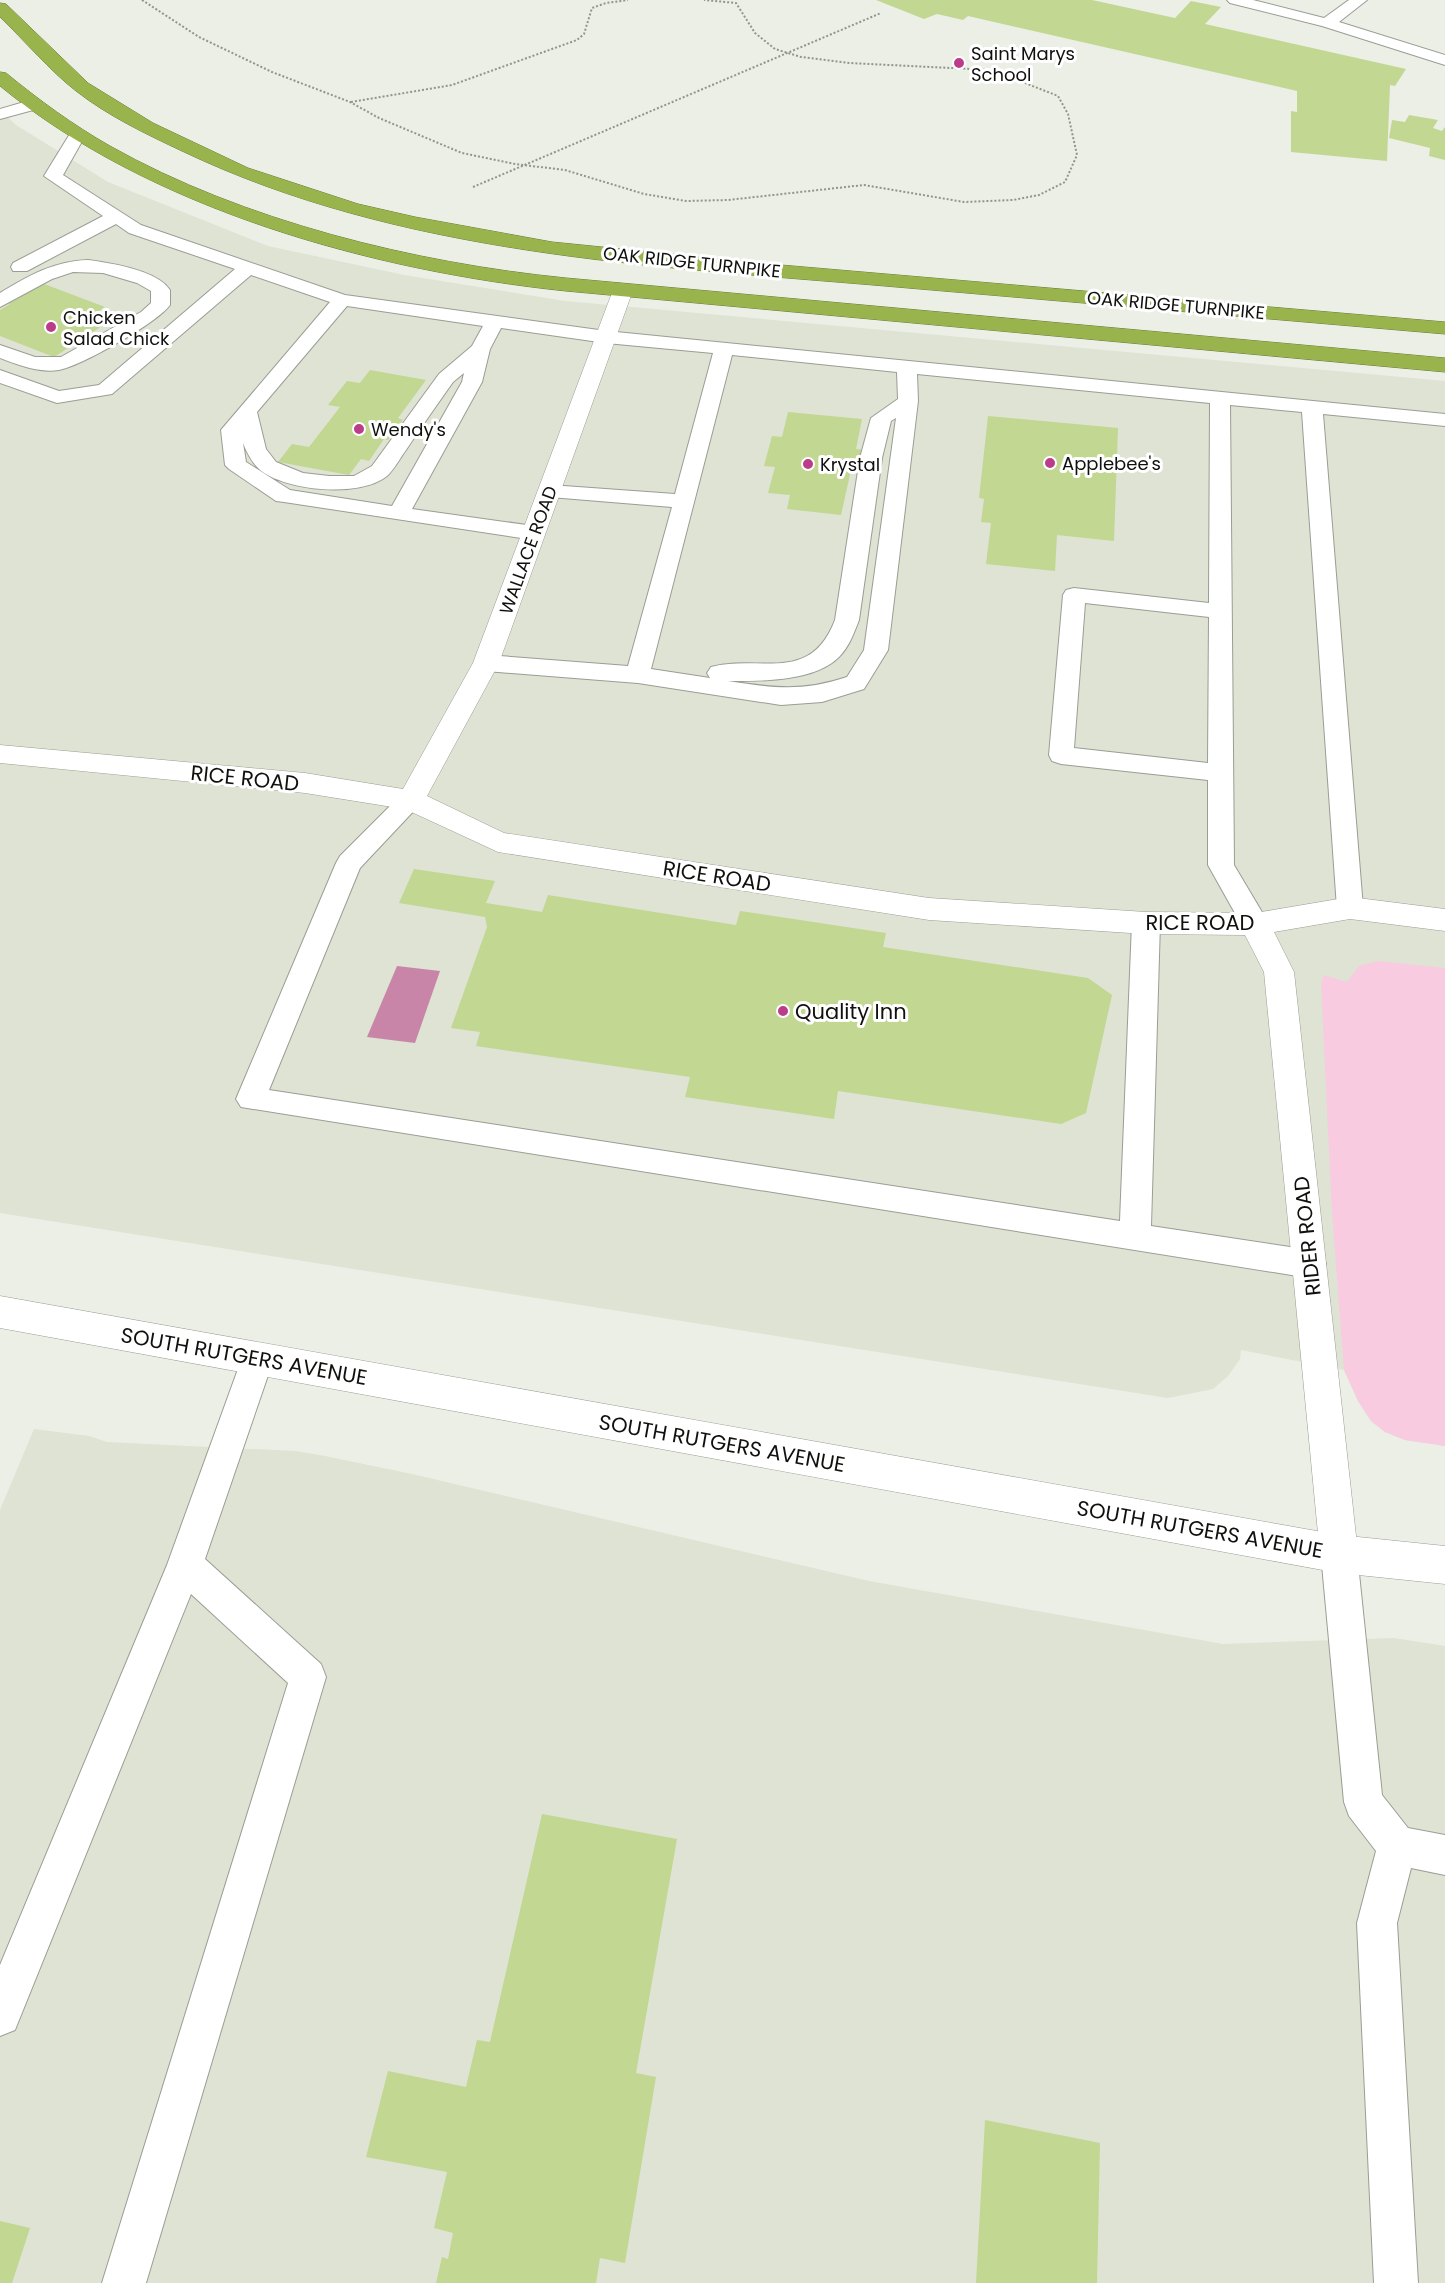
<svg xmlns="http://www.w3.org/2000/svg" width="1445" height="2283" viewBox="0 0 1445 2283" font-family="Poppins,sans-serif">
  <rect width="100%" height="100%" fill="#ecefe6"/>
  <g fill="#dee3d3">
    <polygon points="0,110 16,125 108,182 268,246 404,275 565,301 1445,381 1445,1446 1405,1440 1385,1432 1371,1421 1358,1401 1344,1370 1241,1350 1240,1359 1228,1376 1213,1389 1168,1398 0,1213"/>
    <polygon points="34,1429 89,1436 107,1442 295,1451 320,1455 412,1474 869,1581 1223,1644 1394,1638 1445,1646 1445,2283 0,2283 0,1510"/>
  </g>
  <polygon fill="#f8cbe1" points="1378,961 1445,968 1445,1446 1405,1440 1385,1432 1371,1421 1358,1401 1344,1370 1332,1212 1321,984 1324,975 1347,982 1359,966"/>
  <polygon fill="#c885a7" points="397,966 440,971 415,1043 367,1037"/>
  <g fill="#c2d792">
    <polygon points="876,0 1092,0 1175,18 1191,1 1221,7 1205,24 1406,69 1395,86 1390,85 1387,161 1291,152 1291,111 1297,112 1297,91 968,16 963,20 937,14 924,19"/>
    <polygon points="1409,115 1438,120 1433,128 1442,131 1445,127 1445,160 1429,156 1430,148 1389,138 1392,120 1405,122"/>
    <polygon points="39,282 105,307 99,311 116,317 54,357 0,336 0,310 10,304 5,302"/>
    <polygon points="370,370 426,380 398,418 403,420 388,440 384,439 369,461 361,459 349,475 278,462 292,444 309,447 340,407 328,405 347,381 360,383"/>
    <polygon points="788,412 862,419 856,449 875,451 862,462 853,461 841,515 787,509 790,495 768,493 775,467 764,466 772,436 782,437"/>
    <polygon points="988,416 1118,428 1114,541 1057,535 1055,571 986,564 991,523 981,522 984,499 979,498"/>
    <polygon points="414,869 495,881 486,903 542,912 548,895 736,925 740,911 886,933 883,947 1088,978 1112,995 1086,1113 1061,1124 838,1091 834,1119 685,1097 690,1077 476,1046 480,1032 451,1028 487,927 485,917 399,903"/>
    <polygon points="542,1814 677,1839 636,2073 656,2077 625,2263 600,2258 596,2283 436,2283 442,2257 448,2259 453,2233 434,2228 447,2172 366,2157 388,2071 466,2087 477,2040 490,2042"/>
    <polygon points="985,2120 1100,2143 1097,2283 976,2283"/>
    <polygon points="0,2221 30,2228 12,2283 0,2283"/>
  </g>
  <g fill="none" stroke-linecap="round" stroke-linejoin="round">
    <g stroke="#9a9d94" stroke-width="2">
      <g id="lane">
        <polygon points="1227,0 1253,0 1324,18 1349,0 1367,0 1339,22 1445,55 1445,65 1322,26 1230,3"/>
        <polygon points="31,100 39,105 37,109 0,119 0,109"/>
        <path d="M77,131L83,132L85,136L63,175L141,225L345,295L606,331L1445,414V426L1323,414L1363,908L1360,915L1350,918L1340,915L1337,908L1302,412L1230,405L1234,865L1269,924L1265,931L1255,934L1245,931L1208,865V780L1061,764L1052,761L1049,755L1063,595L1066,590L1074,588L1209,603L1210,403L917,374L918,401L888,650L864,689L822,702L781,705L638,683L486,671L478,668L474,663L478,658L486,655L628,666L672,507L550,497L542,496L539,491L542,486L550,485L675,494L713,353L606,343L501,328L490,349L482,382L412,509L534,526L542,528L545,533L542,538L534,540L284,502L276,501L229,469L225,465L221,430L330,302L251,275L112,394L57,403L0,383V370L59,391L99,385L235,269L129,233L116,224L27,271H13L11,267L13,263L103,216L44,176L71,132ZM347,306L483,326L472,346L439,374L372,466L354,476H329L303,473L276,462L266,449L257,412ZM732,355L897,372L898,399L871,418L860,458L835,620C810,685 760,654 711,667L707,673L710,678L651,669ZM464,373L462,382L392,506L290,490L246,462L243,443C247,453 252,463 260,470C286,491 360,498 387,476C394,470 400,458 406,450C421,427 437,405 453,382ZM896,418L864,650L847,677C802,692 774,688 728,681C760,681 814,682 839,657C849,647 854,633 859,620L882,458L891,421ZM1085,603L1209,617L1208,763L1074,748Z"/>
        <path d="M88,260C111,263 157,270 170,290V305C157,323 81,366 59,370C39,373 18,365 0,358V345L35,357H61L141,312L151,303V291L137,283L103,273L73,272L52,279L0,307V293C28,276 54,261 88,260Z"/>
        <polygon points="411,791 420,794 424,800 360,868 269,1090 1120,1221 1132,923 1136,916 1146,913 1156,916 1160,923 1151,1226 1310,1250 1321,1254 1326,1264 1321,1274 1310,1278 241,1107 236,1099 336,863 340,856 402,794"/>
        <polygon points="258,1343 270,1348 274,1358 205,1559 321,1664 326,1677 146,2283 102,2283 288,1683 191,1594 15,2030 0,2036 0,1965 167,1565 242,1358 246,1348"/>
        <polygon points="1339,1537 1352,1542 1357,1554 1382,1795 1408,1828 1445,1835 1445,1875 1411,1868 1397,1923 1418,2283 1374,2283 1357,1923 1376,1851 1349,1816 1344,1802 1321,1554 1326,1542"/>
      </g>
    </g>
    <g stroke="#9a9d94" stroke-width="1">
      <polygon id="street" points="623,284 630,286 633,290 499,663 427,796 504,833 929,898 1146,912 1255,913 1350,897 1445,909 1445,931 1350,919 1274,932 1294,972 1358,1554 1353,1567 1339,1573 1325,1567 1320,1554 1264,972 1245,935 1146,934 929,920 498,852 405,809 305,793 0,763 0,745 305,773 403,789 473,663 613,290 616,286"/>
    </g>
    <g stroke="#9a9d94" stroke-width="1">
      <polygon id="secondary" points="0,1296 1339,1535 1445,1546 1445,1584 1339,1573 0,1328"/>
    </g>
    <g stroke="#697b36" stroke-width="1">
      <g id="highway">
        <path d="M0,3L6,4L88,83L153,123L248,168L358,204L415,217L552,242L781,265L1445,322V334C1258,318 1072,302 885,286C649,266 400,255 182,151C146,134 108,116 76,91C49,70 25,41 0,17Z"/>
        <path d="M0,72L6,73C39,100 73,125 110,146C243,221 415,263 566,278L1445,358V372L566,291C374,271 151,210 0,86Z"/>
      </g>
    </g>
    <g stroke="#92948d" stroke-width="2" stroke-dasharray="2 2" stroke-linecap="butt">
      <polyline points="142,0 199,37 272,72 350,102 379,118 462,153 515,164 565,170 644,194 686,201 728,200 864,185 964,202 1013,200 1039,195 1065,182 1077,155 1068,114 1058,96 992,70 849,63 801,57 775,49 755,33 736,3 704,0"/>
      <polyline points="351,102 452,85 577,40 584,34 592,8 606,3 628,0"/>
      <polyline points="473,187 881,13"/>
    </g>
    <use href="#lane" fill="#fff" fill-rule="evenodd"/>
    <use href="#street" fill="#fff" fill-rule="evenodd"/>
    <use href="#secondary" fill="#fff" fill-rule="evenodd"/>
    <use href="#highway" fill="#99b44c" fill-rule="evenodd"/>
  </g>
  <g fill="#bb3c88" stroke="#fff" stroke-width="2">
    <circle cx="959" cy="63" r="6"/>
    <circle cx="51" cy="327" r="6"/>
    <circle cx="359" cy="429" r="6"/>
    <circle cx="1050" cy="463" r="6"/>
    <circle cx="808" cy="464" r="6"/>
    <circle cx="783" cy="1011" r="6"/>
  </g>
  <g text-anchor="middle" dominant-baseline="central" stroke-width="6" stroke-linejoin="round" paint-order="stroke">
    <g font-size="18" fill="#10110e" stroke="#fff" text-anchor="start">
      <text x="971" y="53">Saint Marys<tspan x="971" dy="21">School</tspan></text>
      <text x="63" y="317">Chicken<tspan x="63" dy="21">Salad Chick</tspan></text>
      <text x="371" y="429">Wendy's</text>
      <text x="1062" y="463">Applebee's</text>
      <text x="820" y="464">Krystal</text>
    </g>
    <g font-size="18" fill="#10110e" stroke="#fff">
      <text transform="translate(692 262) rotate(6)">OAK RIDGE TURNPIKE</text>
      <text transform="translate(1176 305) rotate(5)">OAK RIDGE TURNPIKE</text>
      <text transform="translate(528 550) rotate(-70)">WALLACE ROAD</text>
    </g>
    <g font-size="21" fill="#10110e" stroke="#fff">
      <text transform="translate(245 778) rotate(6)">RICE ROAD</text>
      <text transform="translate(717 876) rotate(9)">RICE ROAD</text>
      <text x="1200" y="922">RICE ROAD</text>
      <text transform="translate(1307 1236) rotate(-96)">RIDER ROAD</text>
      <text transform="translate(244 1356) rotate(10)">SOUTH RUTGERS AVENUE</text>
      <text transform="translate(722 1443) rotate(10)">SOUTH RUTGERS AVENUE</text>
      <text transform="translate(1200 1529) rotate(10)">SOUTH RUTGERS AVENUE</text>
    </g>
    <g font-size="21" fill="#10110e" stroke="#fff" text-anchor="start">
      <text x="795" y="1011">Quality Inn</text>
    </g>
  </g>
</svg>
